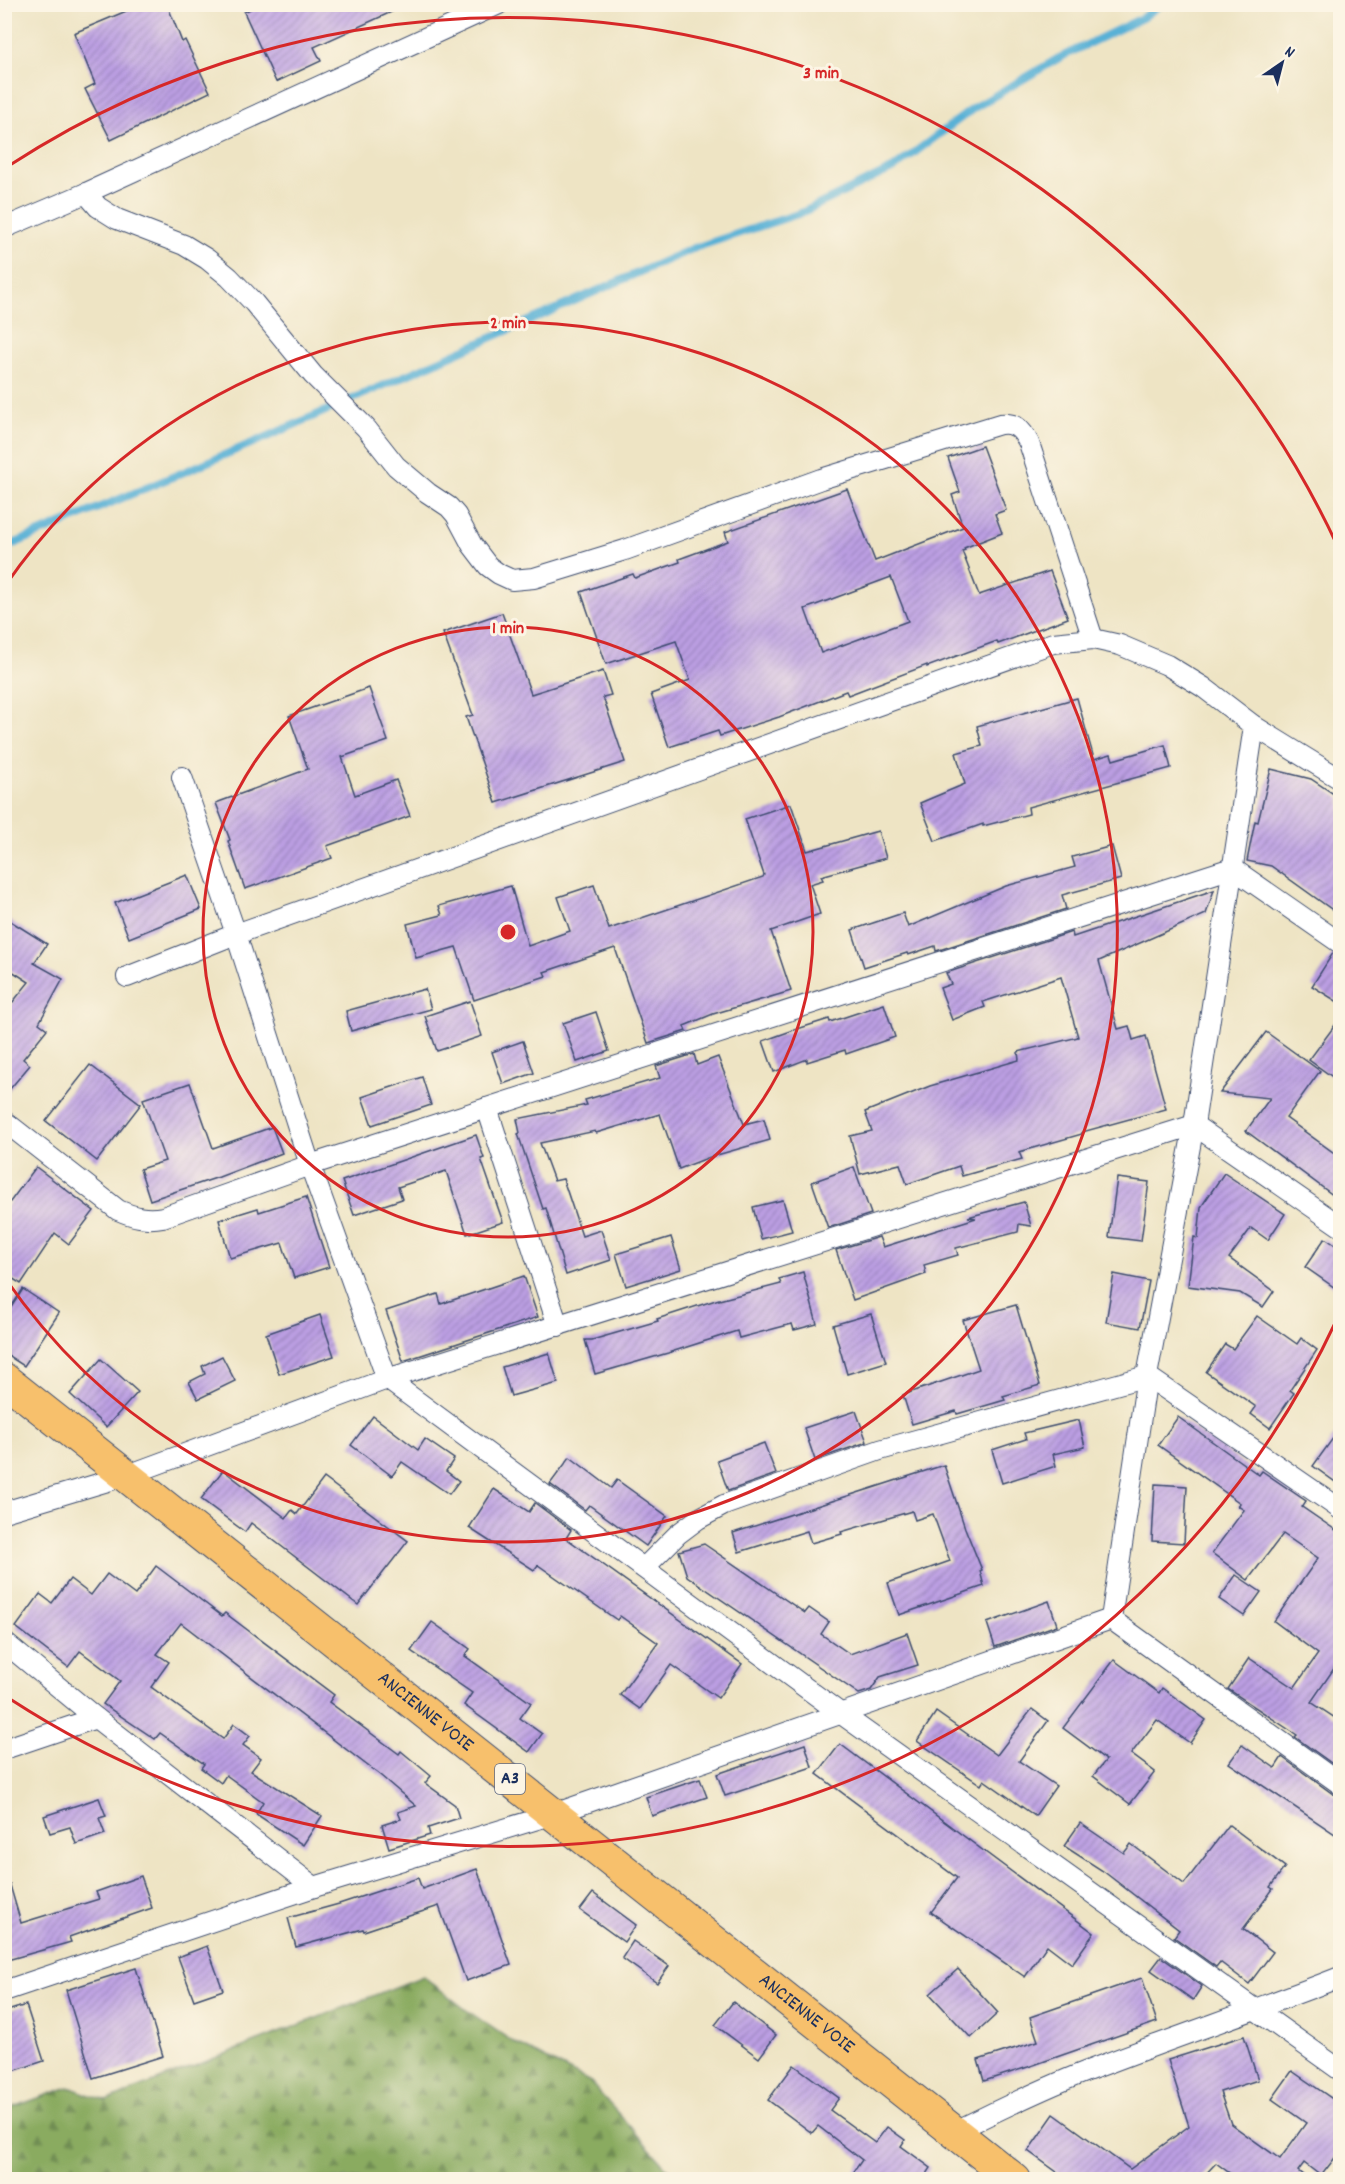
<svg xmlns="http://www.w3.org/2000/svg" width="1345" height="2184" viewBox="0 0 1345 2184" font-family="Dekko,sans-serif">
  <defs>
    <pattern id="forest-firs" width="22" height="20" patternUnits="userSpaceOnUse" patternTransform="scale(1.5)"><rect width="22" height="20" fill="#8aab60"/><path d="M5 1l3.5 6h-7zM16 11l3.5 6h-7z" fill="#708c52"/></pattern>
    <pattern id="building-hatch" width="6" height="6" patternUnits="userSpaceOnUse" patternTransform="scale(1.5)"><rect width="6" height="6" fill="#bc9fe3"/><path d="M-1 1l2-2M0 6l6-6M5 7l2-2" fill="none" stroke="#9882bb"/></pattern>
  </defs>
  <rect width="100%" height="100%" fill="#fcf5e5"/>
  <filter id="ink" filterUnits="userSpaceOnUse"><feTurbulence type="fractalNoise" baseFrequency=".0167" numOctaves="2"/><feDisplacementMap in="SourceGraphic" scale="12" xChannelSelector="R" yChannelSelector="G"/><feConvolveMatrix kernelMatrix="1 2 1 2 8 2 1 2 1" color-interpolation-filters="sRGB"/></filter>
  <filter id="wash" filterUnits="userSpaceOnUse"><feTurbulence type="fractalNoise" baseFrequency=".008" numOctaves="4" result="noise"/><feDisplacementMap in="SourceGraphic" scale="24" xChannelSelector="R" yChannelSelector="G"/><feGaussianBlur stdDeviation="1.35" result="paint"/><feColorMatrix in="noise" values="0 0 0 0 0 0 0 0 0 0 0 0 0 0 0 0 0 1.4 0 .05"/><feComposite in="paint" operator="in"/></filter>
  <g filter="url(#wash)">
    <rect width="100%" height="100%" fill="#eee4c4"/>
    <polygon fill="url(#forest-firs)" stroke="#526d5f" stroke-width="1.5" points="423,1976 465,2009 513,2042 589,2081 677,2179 5,2179 5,2110 69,2087 106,2101"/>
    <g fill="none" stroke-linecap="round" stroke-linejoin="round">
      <polyline stroke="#59b1d6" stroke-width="8" points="4,548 262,439 694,248 801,213 894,168 974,108 1059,58 1142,18 1161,4"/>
    </g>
    <g id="blocks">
      <g fill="url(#building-hatch)" fill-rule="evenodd">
        <polygon points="143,4 167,4 182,42 185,40 210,92 111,140 85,89 95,84 74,33"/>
        <polygon points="260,4 409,4 314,47 321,61 276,82 244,12"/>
        <path d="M982,446L1006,510L995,514L1002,533L964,548L965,550L962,551L979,595L1050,571L1068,618L998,644L997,641L927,667V665L848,695L846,691L779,717L720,736L718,731L669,747L651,694L690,680L676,641L606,664L581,592L633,574L635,578L680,562L679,559L728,541L725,532L847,489L875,561L963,527L952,495L960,492L948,458ZM891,577L908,621L821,653L805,609Z"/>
        <polygon points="502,613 531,694 603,671 611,695 603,697 625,762 496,803 466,717 473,715 443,633"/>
        <polygon points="369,688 388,741 342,757 355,795 396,780 410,816 327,846 332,858 245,889 228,841 230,840 216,803 308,769 289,716"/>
        <polygon points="1077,698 1094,759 1111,754 1113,760 1165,745 1171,768 1028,807 1029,814 983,826 983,824 935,841 920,803 965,784 956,753 982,746 977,726"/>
        <polygon points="1271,769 1311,779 1341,799 1341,916 1271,866 1247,861 1255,821 1258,822"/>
        <polygon points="791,804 807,851 878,831 886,858 821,876 823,880 810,884 820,914 771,931 791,991 713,1014 684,1026 686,1031 648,1043 615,948 544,972 546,976 474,1000 456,947 416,958 407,924 442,915 439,906 511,886 528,946 570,931 558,897 594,885 609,929 763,877 764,875 745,819"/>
        <polygon points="1112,846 1121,879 1062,895 1066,909 936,951 935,946 908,955 907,953 864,967 852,930 903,913 908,927 1006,886 1075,867 1072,857"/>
        <polygon points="187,875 201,909 129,938 115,903"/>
        <polygon points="1214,890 1206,914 1099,961 1118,1029 1129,1026 1133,1040 1146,1036 1166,1109 1082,1132 1082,1134 1019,1152 1022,1159 962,1176 959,1166 907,1184 900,1164 860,1174 850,1136 872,1131 865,1112 930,1086 1019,1060 1018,1052 1078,1037 1061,977 983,1002 985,1007 952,1020 940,988 951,984 946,973 1072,932 1073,937"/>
        <polygon points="4,917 47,944 34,963 63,979 39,1023 47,1029 23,1059 30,1065 4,1096 4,1013 29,982 4,966"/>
        <polygon points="1333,953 1341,955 1341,1004 1312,986"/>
        <polygon points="425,989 431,1009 351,1031 346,1011"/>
        <polygon points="470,1001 482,1036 437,1051 425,1016"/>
        <polygon points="884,1004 895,1037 846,1054 845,1050 807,1062 807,1059 774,1072 763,1041 791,1031 829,1019 830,1022"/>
        <polygon points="596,1012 609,1051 577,1062 563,1023"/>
        <polygon points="1341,1017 1341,1083 1309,1060"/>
        <polygon points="1266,1032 1320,1071 1286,1118 1341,1158 1341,1201 1246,1131 1270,1098 1220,1093"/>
        <polygon points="523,1041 534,1073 503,1084 492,1052"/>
        <polygon points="694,1054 697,1065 718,1057 744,1124 764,1119 770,1140 710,1157 679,1169 660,1114 596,1133 595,1131 540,1143 554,1181 563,1179 582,1236 601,1230 611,1260 566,1275 546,1208 543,1209 518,1134 520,1133 517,1119 587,1105 585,1100 660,1078 656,1066"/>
        <polygon points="90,1065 141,1104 97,1161 46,1121"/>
        <polygon points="422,1077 431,1105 372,1125 362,1097"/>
        <polygon points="190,1083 213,1148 272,1127 282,1153 219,1177 150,1200 140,1169 165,1161 143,1099"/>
        <polygon points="476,1135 484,1158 481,1159 503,1222 467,1234 446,1171 398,1187 402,1199 354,1215 342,1181"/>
        <polygon points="36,1167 94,1211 69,1244 55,1233 21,1284 4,1273 4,1210"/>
        <polygon points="854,1167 871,1214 828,1228 812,1182"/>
        <polygon points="1224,1173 1285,1214 1268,1240 1251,1228 1229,1258 1274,1291 1263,1307 1240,1293 1188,1286 1194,1237 1198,1238 1201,1207"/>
        <polygon points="1117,1178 1149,1182 1141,1241 1109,1237"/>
        <polygon points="306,1197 329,1267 294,1278 282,1243 230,1258 219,1220 258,1208 259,1212"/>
        <polygon points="783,1200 792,1231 761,1239 753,1207"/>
        <polygon points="1024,1202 1031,1226 1019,1224 1018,1232 956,1248 958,1255 924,1265 926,1274 853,1300 836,1250 879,1237 883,1247 976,1218 968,1217"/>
        <polygon points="671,1237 681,1269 626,1286 616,1254"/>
        <polygon points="1325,1238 1341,1249 1341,1292 1305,1267"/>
        <polygon points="803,1272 817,1324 794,1330 792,1324 739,1338 737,1331 668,1353 595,1374 585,1340 592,1340 658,1321 657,1319 719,1299 719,1300 781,1284 779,1279"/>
        <polygon points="1114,1274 1149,1281 1140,1328 1106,1322"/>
        <polygon points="524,1276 538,1317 403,1361 386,1311 438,1294 441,1304"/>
        <polygon points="23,1289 59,1313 24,1366 4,1353 4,1318"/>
        <polygon points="1016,1305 1040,1385 1003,1396 1005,1400 957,1414 956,1411 912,1424 903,1395 979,1369 963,1320"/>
        <polygon points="871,1314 886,1362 847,1374 833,1325"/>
        <polygon points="320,1315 334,1356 279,1374 266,1334"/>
        <polygon points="1257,1316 1297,1344 1301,1338 1317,1350 1290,1390 1294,1393 1270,1428 1251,1414 1256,1407 1206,1372 1225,1344 1233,1349"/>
        <polygon points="549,1353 558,1383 511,1396 502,1367"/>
        <polygon points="222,1356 235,1381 198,1399 189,1382 205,1374 202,1366"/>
        <polygon points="101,1359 138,1392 106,1427 70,1394"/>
        <polygon points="856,1411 867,1442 815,1460 804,1428"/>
        <polygon points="373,1416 418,1450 425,1439 454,1459 446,1471 459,1481 449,1494 402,1462 392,1476 351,1445"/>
        <polygon points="1178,1417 1259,1475 1262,1471 1306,1501 1302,1507 1337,1531 1341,1526 1341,1671 1335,1667 1311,1702 1341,1722 1341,1770 1295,1737 1297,1735 1228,1689 1249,1658 1294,1688 1318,1654 1274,1621 1318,1558 1283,1534 1248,1580 1212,1553 1244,1510 1238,1506 1240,1503 1158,1445"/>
        <polygon points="1079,1420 1085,1447 1053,1454 1056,1466 1002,1483 992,1450 1026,1439 1024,1433"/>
        <polygon points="1341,1427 1341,1486 1313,1466"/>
        <polygon points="764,1443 776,1474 728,1491 717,1460"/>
        <polygon points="570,1457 611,1488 617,1480 667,1516 646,1546 589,1505 585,1510 550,1484"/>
        <polygon points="944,1465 965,1528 982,1570 980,1571 984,1586 899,1615 888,1583 950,1561 933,1514 915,1520 912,1511 841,1532 842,1534 811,1543 807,1531 739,1552 733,1533"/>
        <polygon points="223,1470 286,1518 292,1510 297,1514 324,1478 408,1541 358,1605 251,1523 245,1532 201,1499"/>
        <polygon points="1155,1484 1187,1486 1184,1543 1152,1541"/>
        <polygon points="494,1489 529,1512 535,1503 571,1530 566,1538 742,1664 718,1698 671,1665 640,1709 620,1695 658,1643 620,1616 617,1620 538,1565 534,1570 469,1528"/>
        <polygon points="704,1544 805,1613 809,1608 829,1622 821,1634 850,1654 907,1633 918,1665 880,1677 871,1690 859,1694 687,1576 679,1551"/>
        <polygon points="156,1566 222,1616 225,1613 334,1695 329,1702 399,1754 401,1751 431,1776 425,1783 455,1805 459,1818 428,1828 430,1835 389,1848 382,1825 401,1819 398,1812 416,1806 381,1776 181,1623 157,1654 169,1662 151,1687 223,1739 234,1724 250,1736 243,1745 261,1758 251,1771 322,1816 303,1845 256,1814 263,1802 226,1775 221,1783 201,1768 204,1764 160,1733 155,1739 103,1704 120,1681 80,1651 68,1667 16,1627 40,1594 52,1603 70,1579 91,1595 107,1574 135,1595"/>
        <polygon points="1236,1575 1261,1592 1244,1616 1219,1599"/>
        <polygon points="1049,1601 1057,1625 995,1647 987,1623"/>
        <polygon points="432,1622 470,1649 465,1656 531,1703 520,1718 542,1734 529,1752 464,1705 472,1693 411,1651"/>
        <polygon points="1114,1660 1159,1693 1162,1688 1206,1720 1190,1743 1157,1720 1131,1754 1155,1772 1130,1804 1093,1776 1106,1760 1063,1728"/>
        <polygon points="1032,1709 1048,1721 1019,1761 1056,1786 1035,1816 984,1780 981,1785 917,1741 936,1712 997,1755"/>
        <polygon points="805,1744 812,1767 725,1796 717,1774"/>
        <polygon points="840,1744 1094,1933 1072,1964 1047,1945 1025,1977 931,1912 957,1878 817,1774"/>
        <polygon points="1242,1745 1275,1768 1282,1757 1333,1794 1341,1796 1341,1838 1229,1763"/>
        <polygon points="700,1779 707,1797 652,1816 646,1797"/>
        <polygon points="99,1798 106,1816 99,1818 105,1834 76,1844 70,1827 50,1833 44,1816"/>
        <polygon points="1080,1823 1124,1853 1131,1844 1184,1884 1229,1825 1285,1867 1270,1887 1273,1889 1243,1929 1273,1952 1249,1984 1220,1962 1216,1967 1174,1937 1179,1930 1103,1871 1064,1846"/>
        <polygon points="477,1869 511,1965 466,1981 439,1906 364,1931 363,1929 296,1947 288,1918 339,1904 418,1878 422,1889"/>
        <polygon points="141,1876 152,1908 69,1937 71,1942 4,1961 4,1886 10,1885 21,1923 99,1899 96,1892"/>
        <polygon points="593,1893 636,1925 624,1942 580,1910"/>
        <polygon points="633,1941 669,1966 657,1983 622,1958"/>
        <polygon points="207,1946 223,1990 194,2000 178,1957"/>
        <polygon points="1161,1957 1202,1986 1193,2000 1151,1970"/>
        <polygon points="136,1968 163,2056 93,2078 66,1990"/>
        <polygon points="958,1969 998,2013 971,2038 930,1994"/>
        <polygon points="1142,1978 1157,2022 1028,2067 984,2081 978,2060 1038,2041 1030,2017"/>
        <polygon points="733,2002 776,2035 759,2058 715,2025"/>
        <polygon points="26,2005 44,2061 4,2074 4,2012"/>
        <polygon points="1244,2036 1258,2080 1220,2092 1231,2124 1280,2159 1306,2123 1272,2099 1292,2071 1341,2105 1341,2150 1321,2176 1304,2163 1298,2171 1309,2180 1239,2180 1216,2163 1200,2180 1068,2180 1028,2151 1054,2114 1130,2169 1189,2126 1168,2060"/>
        <polygon points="794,2065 839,2098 830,2110 875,2143 887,2127 905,2140 901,2146 931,2168 923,2180 848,2180 862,2160 818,2126 812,2133 768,2100"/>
      </g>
    </g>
  </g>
  <g filter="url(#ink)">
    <use href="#blocks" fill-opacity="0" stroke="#3b4a6d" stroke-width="1.5"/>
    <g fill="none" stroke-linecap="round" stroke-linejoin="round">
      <g stroke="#3b4a6d" stroke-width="22">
        <g id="street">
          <path d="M86,193L98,207L117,219L184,245L207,259L229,277L254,303L313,375L366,428L396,466L428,493L449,507L456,515L472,545L488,566L499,574L512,580L534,578L625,550L821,479L1000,424C1016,422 1022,430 1029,443L1093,639"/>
          <polyline points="4,228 86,193 499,4"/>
          <polyline points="182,777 236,934 310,1165 387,1379 840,1713 1340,2070"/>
          <polyline points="127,977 236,934 1053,643 1093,639 1120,645 1167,665 1203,687 1254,726 1340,779"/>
          <polyline points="487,1108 558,1326"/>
          <path d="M4,1121L118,1210C134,1217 146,1220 163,1217L310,1165L1232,868L1340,943"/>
          <polyline points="4,1512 128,1475 387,1379 1194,1125 1340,1226"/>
          <polyline points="644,1568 678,1534 698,1519 724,1505 880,1450 1147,1376 1340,1509"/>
          <polyline points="1111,1619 1147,1376 1194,1125 1254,726"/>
          <polyline points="1111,1619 1340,1784"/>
          <polyline points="4,1642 96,1718 314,1887"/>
          <polyline points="4,1749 96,1718"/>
          <polyline points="4,1991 314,1887 554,1814 1111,1619"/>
          <path d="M954,2132C1000,2109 1047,2086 1095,2068C1177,2036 1259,2009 1340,1977"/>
        </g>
      </g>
      <g stroke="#3b4a6d" stroke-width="34">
        <g id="primary">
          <path id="s1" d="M4,1379L1015,2180"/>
        </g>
      </g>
      <use href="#street" stroke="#fff" stroke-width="20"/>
      <use href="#primary" stroke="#f7c06c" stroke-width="32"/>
    </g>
  </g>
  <g fill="none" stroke="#d62828" stroke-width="3">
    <circle cx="508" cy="932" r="305"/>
    <path d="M5 586A610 610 0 1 1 5 1278"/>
    <path d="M1337 1319A915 915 0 0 1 10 1699M10 165A915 915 0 0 1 1337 545"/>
  </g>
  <g text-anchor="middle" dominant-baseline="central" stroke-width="6" stroke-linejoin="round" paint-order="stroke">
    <rect fill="#fcf5e5" stroke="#5e6a86" stroke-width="1.5" x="495" y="1764" width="30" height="30" rx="4.5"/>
    <g font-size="18" font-weight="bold" fill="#1b2f5e">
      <text x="510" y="1779">A3</text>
    </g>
    <g font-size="20" fill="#1b2f5e" stroke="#fcf5e5">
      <text stroke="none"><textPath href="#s1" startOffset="537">ANCIENNE VOIE</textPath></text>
      <text stroke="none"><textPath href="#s1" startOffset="1023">ANCIENNE VOIE</textPath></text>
    </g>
  </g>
  <circle cx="508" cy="932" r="9" fill="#d62828" stroke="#fcf5e5" stroke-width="3"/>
  <g font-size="18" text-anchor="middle" font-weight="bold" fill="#d62828" stroke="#fcf5e5" stroke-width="6" stroke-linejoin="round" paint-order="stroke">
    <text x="821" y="78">3 min</text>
    <text x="508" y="328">2 min</text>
    <text x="508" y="633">1 min</text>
  </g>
  <rect width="1345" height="2184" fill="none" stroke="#fcf5e5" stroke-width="24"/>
  <g transform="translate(1282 63) rotate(35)" stroke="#fcf5e5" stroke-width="4.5" paint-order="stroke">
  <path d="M0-4.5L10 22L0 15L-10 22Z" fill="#1b2f5e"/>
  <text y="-9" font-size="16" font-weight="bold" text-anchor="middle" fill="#1b2f5e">N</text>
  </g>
</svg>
